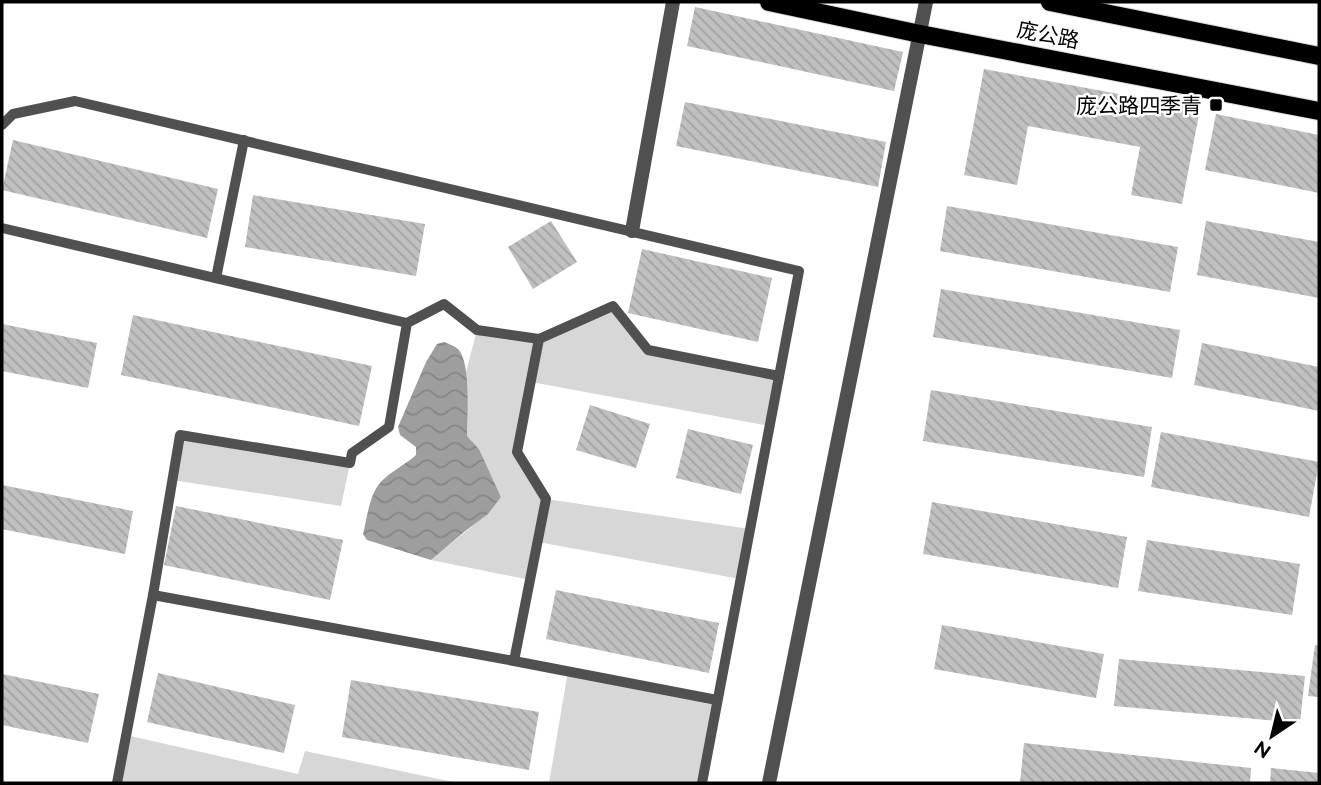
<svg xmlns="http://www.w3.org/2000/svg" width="1321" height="785" viewBox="0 0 1321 785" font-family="Raleway,'Noto Sans SC',sans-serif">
  <defs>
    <pattern id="water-waves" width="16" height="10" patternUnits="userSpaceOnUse" patternTransform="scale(1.75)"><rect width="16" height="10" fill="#9e9e9e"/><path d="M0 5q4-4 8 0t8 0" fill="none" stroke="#868686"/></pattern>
    <pattern id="building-back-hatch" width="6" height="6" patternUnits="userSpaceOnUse" patternTransform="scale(1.75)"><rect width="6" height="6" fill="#c0c0c0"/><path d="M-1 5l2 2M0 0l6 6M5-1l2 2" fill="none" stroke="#a3a3a3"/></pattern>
  </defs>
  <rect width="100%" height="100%" fill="#fff"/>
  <g fill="#d7d7d7">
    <path d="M613,306L648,350L779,376L770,426L531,382L517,451L546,499L750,529L740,579L538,542L530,580L431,560C455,539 482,522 501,497L479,449L467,436L466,372L477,330L539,339Z"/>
    <polygon points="180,435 350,463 341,506 172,480"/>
    <polygon points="568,671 717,700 702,783 549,783"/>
    <polygon points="126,735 298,774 305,751 458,783 117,783"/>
  </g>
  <path fill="url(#water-waves)" d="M444,342C449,344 455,346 459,350C471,366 467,415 467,436L479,449L501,497L488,514L464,532L431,560L367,540L363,534C368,515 369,491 385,478C395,469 406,464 416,455V447L400,435L398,427L426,362L437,344Z"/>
  <g fill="url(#building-back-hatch)">
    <polygon points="695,7 903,52 894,91 687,46"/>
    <polygon points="984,69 1200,109 1182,204 1131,195 1140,147 1028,126 1017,185 964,175"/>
    <polygon points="685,102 886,142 878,187 676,146"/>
    <polygon points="1216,114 1319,135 1319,193 1205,170"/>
    <polygon points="13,140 218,189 207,238 2,190"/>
    <polygon points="253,195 425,224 416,276 245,247"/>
    <polygon points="947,206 1178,247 1170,292 940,251"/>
    <polygon points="551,221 577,262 533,289 508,247"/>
    <polygon points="1206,221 1319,242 1319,298 1197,275"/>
    <polygon points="642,249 772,278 758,342 628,313"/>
    <polygon points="941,289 1180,330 1172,378 933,337"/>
    <polygon points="133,315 372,366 359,426 121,375"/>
    <polygon points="2,324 97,343 88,388 2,371"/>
    <polygon points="1202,343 1319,367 1319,411 1194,385"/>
    <polygon points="931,390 1152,427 1144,477 923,441"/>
    <polygon points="590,405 650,424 636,468 576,450"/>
    <polygon points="688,429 753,445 741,494 676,478"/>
    <polygon points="1161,432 1319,462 1309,517 1151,487"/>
    <polygon points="2,485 133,511 125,554 2,529"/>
    <polygon points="932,502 1127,537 1118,588 923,554"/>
    <polygon points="176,506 343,540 330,600 164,565"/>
    <polygon points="1147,540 1300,564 1292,615 1138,591"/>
    <polygon points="556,590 719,623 709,673 546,639"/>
    <polygon points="942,625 1104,654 1096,698 934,669"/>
    <polygon points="1315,645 1319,646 1319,697 1308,696"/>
    <polygon points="1119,659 1305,676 1300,723 1114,706"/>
    <polygon points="158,673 295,705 284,753 147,722"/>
    <polygon points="2,674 99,694 88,743 2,725"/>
    <polygon points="351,680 539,712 529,770 342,737"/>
    <polygon points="1024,743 1251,768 1250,783 1020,783"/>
    <polygon points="1271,768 1319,773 1319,783 1270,783"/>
  </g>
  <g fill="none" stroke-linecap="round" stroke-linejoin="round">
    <g stroke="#dbdbdb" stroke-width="20">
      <g id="primary">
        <polyline points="769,2 920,34 1319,111"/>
        <polyline points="1050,2 1319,56"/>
      </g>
    </g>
    <g stroke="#505050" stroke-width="10">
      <polyline points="2,125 13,114 75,101 799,271 702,783"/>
      <polyline points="2,228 407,323"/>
      <polyline points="216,278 244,140"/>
      <polyline points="514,661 153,595 180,435 350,463 352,453 389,427 407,323 444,304 477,330 539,339"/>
      <polyline points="717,700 514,661 546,499 517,452 539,339 613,306 648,350 779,376"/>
      <polyline points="117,783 153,595"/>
    </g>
    <g stroke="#505050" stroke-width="14">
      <polyline points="632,231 673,2"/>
      <polyline points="769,783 926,2"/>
    </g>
    <use href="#primary" stroke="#000" stroke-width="18"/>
  </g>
  <rect fill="#000" stroke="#fff" stroke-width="2.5" x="1209" y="98" width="14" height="14" rx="3.5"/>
  <g text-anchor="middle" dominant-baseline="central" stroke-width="5" stroke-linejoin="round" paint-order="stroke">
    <g font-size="21" fill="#000" stroke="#fff">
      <text transform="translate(1048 35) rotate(11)">庞公路</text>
    </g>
    <g font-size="21" fill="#000" stroke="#fff" text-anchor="end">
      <text x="1202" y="105">庞公路四季青</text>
    </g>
  </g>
  <rect width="1321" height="785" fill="none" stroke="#000000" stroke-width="7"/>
  <g transform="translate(1272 736) rotate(215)" stroke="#ffffff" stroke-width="5" paint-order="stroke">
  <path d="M0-5L12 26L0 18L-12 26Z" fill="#000000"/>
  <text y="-10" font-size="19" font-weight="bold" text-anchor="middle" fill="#000000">N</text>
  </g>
</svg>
